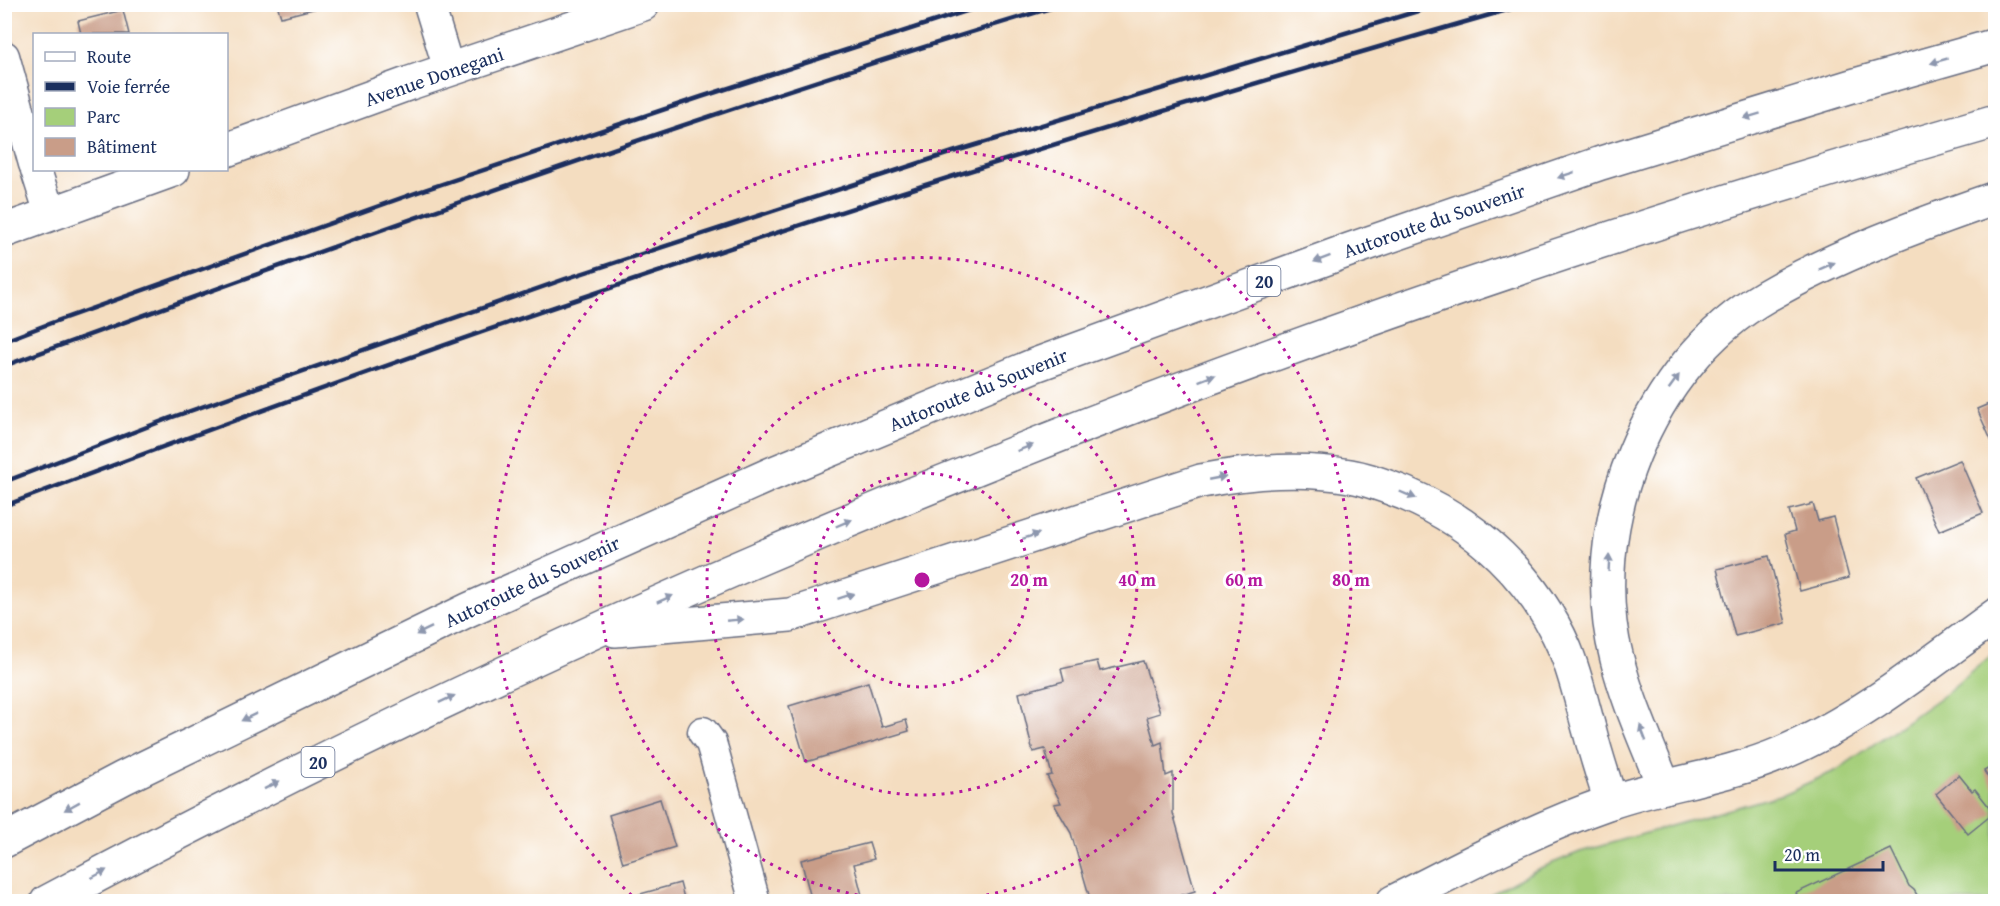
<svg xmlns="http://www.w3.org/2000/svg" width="2000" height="906" viewBox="0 0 2000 906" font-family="'Gentium Book Plus',serif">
  <rect width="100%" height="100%" fill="#fff"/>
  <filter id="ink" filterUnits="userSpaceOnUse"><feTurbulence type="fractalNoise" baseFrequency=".0167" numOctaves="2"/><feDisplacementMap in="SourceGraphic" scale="12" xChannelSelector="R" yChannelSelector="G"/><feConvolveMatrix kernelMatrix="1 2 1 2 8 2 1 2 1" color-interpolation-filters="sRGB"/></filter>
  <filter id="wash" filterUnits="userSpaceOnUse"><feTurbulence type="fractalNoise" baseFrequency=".008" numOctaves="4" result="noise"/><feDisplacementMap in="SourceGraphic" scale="24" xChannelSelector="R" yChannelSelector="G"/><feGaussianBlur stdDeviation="1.35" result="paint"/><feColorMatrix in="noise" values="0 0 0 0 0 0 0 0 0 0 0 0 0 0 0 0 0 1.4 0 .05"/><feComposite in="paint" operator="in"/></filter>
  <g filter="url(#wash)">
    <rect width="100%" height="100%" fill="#f4ddc0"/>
    <polygon fill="#a5cf7a" stroke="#607f6c" stroke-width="1.5" points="1995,652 1995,901 1476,902 1538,869 1580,852 1783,794 1837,770 1945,694"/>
    <g id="blocks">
      <g fill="#c99d88">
        <polygon points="277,4 329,4 329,5 281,17"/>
        <polygon points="123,10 129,34 81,34 78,21"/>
        <polygon points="1996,401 1996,451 1977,409"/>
        <polygon points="1960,460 1983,513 1939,531 1916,478"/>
        <polygon points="1813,504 1818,521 1833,517 1849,578 1800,591 1785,534 1795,531 1789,510"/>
        <polygon points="1769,556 1786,623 1735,636 1717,569"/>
        <polygon points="1097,661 1100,671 1143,661 1160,713 1147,717 1155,745 1162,742 1166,776 1173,773 1173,813 1195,891 1158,902 1091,902 1071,833 1054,804 1061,803 1047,776 1052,775 1045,749 1033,752 1019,693 1064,681 1061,669"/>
        <polygon points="868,682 882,727 906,720 909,731 806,762 789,706"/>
        <polygon points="1996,764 1996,791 1984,771"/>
        <polygon points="1959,775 1972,791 1975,789 1994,813 1968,834 1936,794"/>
        <polygon points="660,799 675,847 623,863 609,815"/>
        <polygon points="869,843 874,859 854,864 863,899 852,902 812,902 801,860"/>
        <polygon points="1891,849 1909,886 1914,890 1919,898 1919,902 1800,902 1796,893"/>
        <polygon points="680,883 685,902 615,902 615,901"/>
      </g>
    </g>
  </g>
  <g filter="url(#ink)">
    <use href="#blocks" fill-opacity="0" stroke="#676c80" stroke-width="1.5"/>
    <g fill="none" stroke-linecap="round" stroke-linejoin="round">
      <g stroke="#676c80" stroke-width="33">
        <g id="street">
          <polyline points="429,4 449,70"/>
          <polyline points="4,56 34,164"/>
          <polyline points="36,170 50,214"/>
          <polyline points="703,732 711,743 714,753 755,902"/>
        </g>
      </g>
      <g stroke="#676c80" stroke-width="36">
        <g id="secondary">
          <polyline points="226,150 410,83 643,4"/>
          <polyline points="4,231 173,170"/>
          <path d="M1393,902C1463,867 1533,829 1608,803C1665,783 1726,777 1782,753C1858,721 1930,663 1996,615"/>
        </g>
      </g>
      <g stroke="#676c80" stroke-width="36">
        <g id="highway">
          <path d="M615,630L790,615L1201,481C1251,471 1300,467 1350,476C1369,479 1388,487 1406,494C1477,524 1534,578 1565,649C1576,676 1582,704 1590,732C1596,756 1604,779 1611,802"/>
          <path d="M1664,787C1648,745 1628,703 1617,659C1582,528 1648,364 1766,296C1837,255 1918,225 1996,198"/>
          <polyline points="4,841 123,778 468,610 769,475 1035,365 1349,250 1601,163 1852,86 1996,45"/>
          <path d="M47,902C666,570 1321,312 1996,121"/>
        </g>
      </g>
      <use href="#street" stroke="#fff" stroke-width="30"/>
      <use href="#secondary" stroke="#fff" stroke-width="33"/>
      <use href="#highway" stroke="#fff" stroke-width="33"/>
      <g stroke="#1b2f5e" stroke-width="4.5">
        <polyline points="4,341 51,323 418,192 701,97 988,4"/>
        <path d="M4,366C355,238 706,111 1064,4"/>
        <polyline points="4,482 170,418 565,279 956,151 1441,4"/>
        <path d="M4,506C191,436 377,367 566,303C883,195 1205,96 1528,4"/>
      </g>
    </g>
    <defs><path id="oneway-solid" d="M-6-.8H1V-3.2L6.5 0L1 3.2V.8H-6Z" transform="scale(1.5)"/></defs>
    <g fill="#8d97ae">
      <use href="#oneway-solid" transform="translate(1939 61) rotate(164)"/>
      <use href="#oneway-solid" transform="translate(1752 116) rotate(163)"/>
      <use href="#oneway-solid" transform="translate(1566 175) rotate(161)"/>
      <use href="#oneway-solid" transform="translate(1322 259) rotate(160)"/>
      <use href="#oneway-solid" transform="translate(1827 266) rotate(-24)"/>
      <use href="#oneway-solid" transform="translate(1207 378) rotate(-20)"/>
      <use href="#oneway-solid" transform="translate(1674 382) rotate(-54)"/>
      <use href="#oneway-solid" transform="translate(1025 448) rotate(-21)"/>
      <use href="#oneway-solid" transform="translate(1217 478) rotate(-11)"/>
      <use href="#oneway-solid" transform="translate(1408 495) rotate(23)"/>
      <use href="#oneway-solid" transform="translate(844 523) rotate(-23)"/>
      <use href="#oneway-solid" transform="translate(1031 536) rotate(-18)"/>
      <use href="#oneway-solid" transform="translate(1609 563) rotate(-87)"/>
      <use href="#oneway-solid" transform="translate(846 596) rotate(-18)"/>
      <use href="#oneway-solid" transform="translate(665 599) rotate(-24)"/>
      <use href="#oneway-solid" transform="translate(735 620) rotate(-5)"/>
      <use href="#oneway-solid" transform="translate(424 631) rotate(154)"/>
      <use href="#oneway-solid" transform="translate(447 699) rotate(-25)"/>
      <use href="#oneway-solid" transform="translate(249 717) rotate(154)"/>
      <use href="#oneway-solid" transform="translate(1643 733) rotate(-111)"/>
      <use href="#oneway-solid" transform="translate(272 785) rotate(-27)"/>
      <use href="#oneway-solid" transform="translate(72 806) rotate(151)"/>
      <use href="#oneway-solid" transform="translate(99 874) rotate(-28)"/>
    </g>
  </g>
  <g fill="none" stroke="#b5179e" stroke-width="3" stroke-dasharray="3 6">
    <circle cx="922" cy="580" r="107"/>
    <circle cx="922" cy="580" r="215"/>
    <path d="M902 901A322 322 0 1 1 942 901"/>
    <path d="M638 901A429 429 0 1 1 1206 901"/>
  </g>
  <g text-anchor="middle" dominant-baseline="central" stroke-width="6" stroke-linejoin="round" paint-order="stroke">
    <g fill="#fff" stroke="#5f6d8e" stroke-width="1.5">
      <rect x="1247.5" y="266" width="33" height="30" rx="4.5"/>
      <rect x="301.5" y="747" width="33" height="30" rx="4.5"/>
    </g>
    <g font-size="18" font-weight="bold" fill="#1b2f5e">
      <text x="1264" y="281">20</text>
      <text x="318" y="762">20</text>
    </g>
    <g font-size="20" fill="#1b2f5e" stroke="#fff">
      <text transform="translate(434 76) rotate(-19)">Avenue Donegani</text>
      <text transform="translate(1434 220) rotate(-19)">Autoroute du Souvenir</text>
      <text transform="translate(978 389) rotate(-22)">Autoroute du Souvenir</text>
      <text transform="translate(532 581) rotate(-25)">Autoroute du Souvenir</text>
    </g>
  </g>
  <circle cx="922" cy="580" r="9" fill="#b5179e" stroke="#fff" stroke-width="3"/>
  <g font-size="18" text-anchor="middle" font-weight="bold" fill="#b5179e" stroke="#fff" stroke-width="6" stroke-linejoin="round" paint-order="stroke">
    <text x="1029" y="586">20 m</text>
    <text x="1137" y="586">40 m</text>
    <text x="1244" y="586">60 m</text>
    <text x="1351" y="586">80 m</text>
  </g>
  <rect width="2000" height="906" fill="none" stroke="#fff" stroke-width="24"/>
  <rect x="33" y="33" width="195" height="138" fill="#ffffff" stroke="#a4acbf" stroke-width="1.5"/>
  <rect x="45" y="52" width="30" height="9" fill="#ffffff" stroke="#a4acbf" stroke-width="1.5"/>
  <text x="87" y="63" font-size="18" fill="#1b2f5e">Route</text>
  <rect x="45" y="82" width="30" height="9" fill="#1b2f5e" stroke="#a4acbf" stroke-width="1.5"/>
  <text x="87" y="93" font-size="18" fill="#1b2f5e">Voie ferrée</text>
  <rect x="45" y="108" width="30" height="18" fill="#a5cf7a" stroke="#a4acbf" stroke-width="1.5"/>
  <text x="87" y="123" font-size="18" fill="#1b2f5e">Parc</text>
  <rect x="45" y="138" width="30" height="18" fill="#c99d88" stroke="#a4acbf" stroke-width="1.5"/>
  <text x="87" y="153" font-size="18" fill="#1b2f5e">Bâtiment</text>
  <path d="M1775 861v9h108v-9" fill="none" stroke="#1b2f5e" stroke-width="3"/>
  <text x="1784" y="861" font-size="18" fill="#1b2f5e" stroke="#ffffff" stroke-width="4.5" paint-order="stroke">20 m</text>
</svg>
